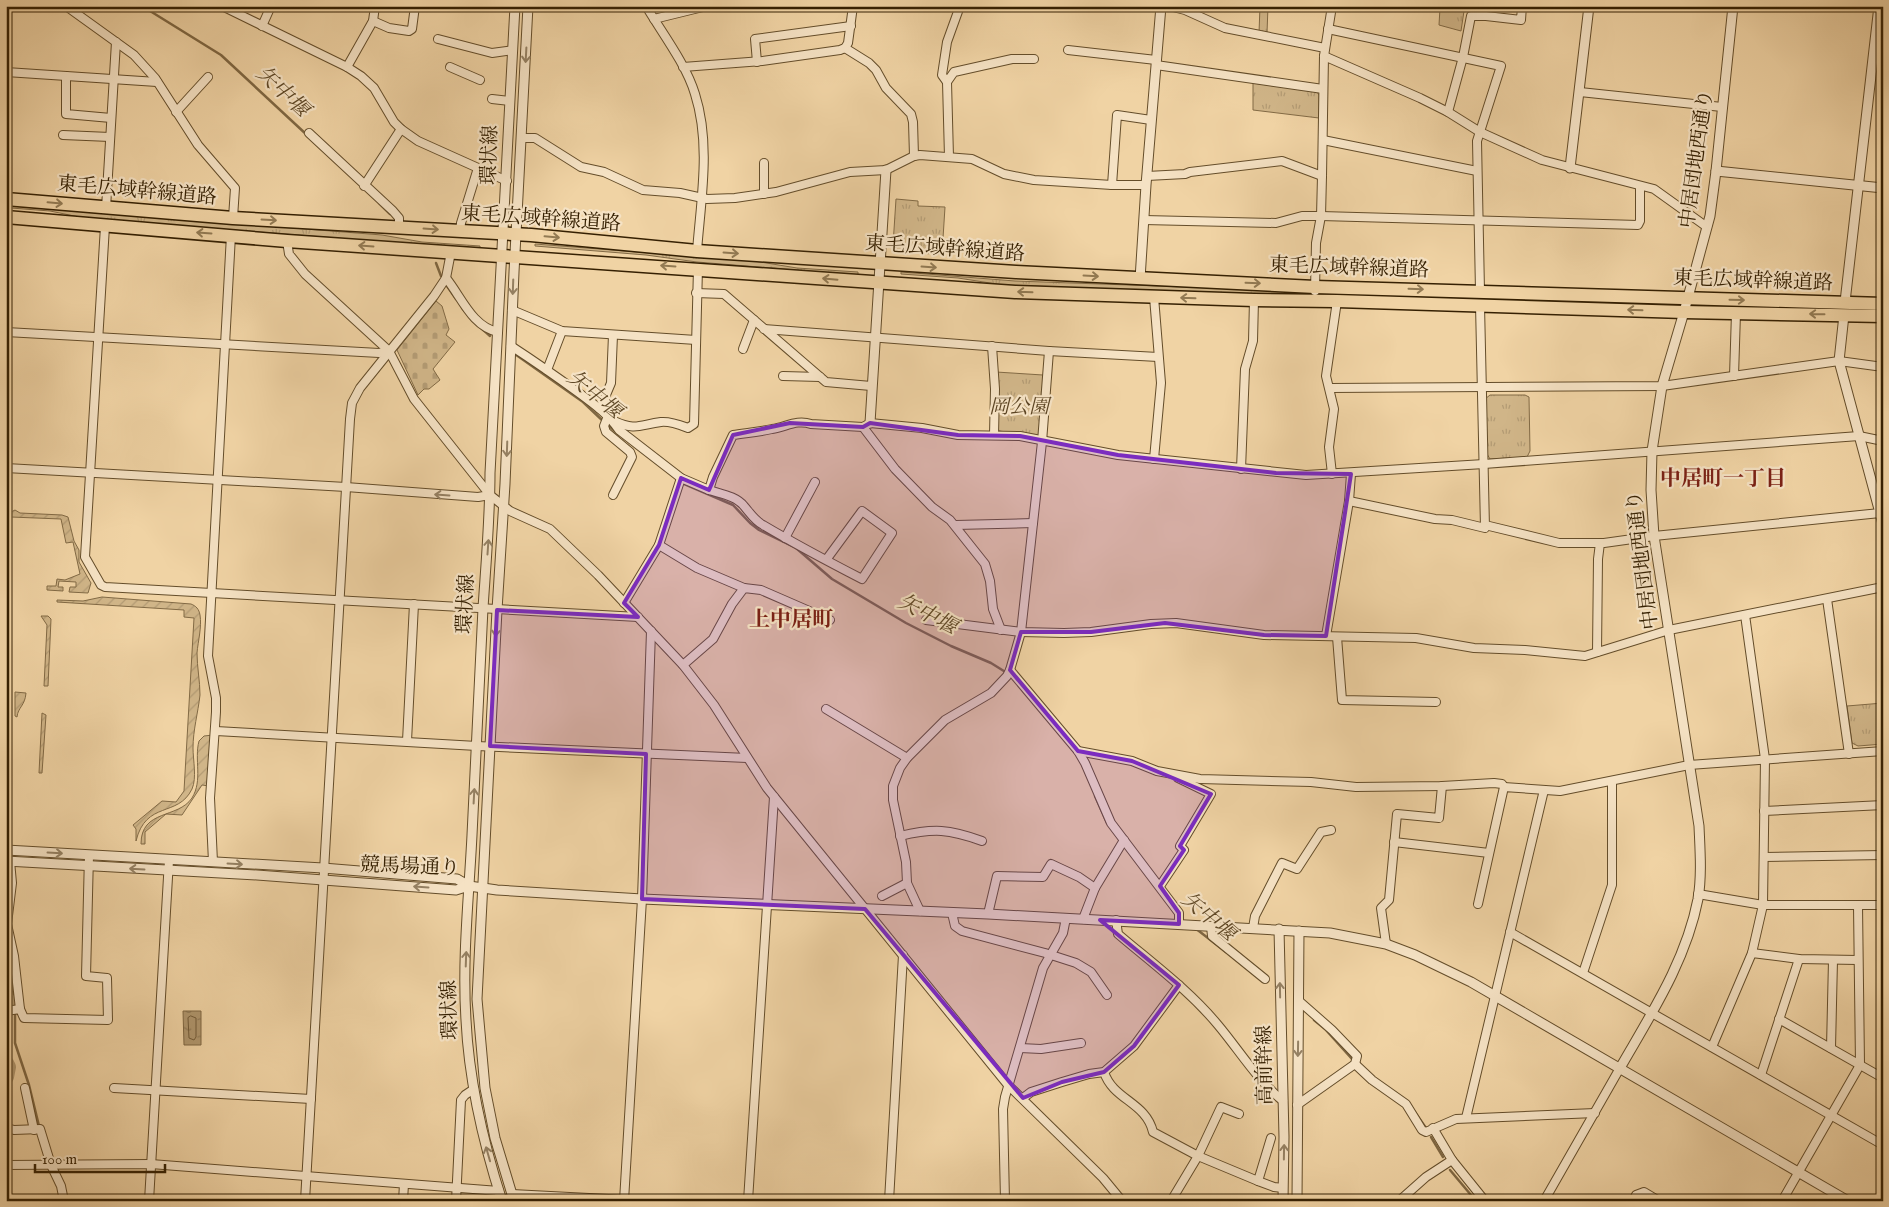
<svg xmlns="http://www.w3.org/2000/svg" width="1889" height="1207" viewBox="0 0 1889 1207" font-family="'IM FELL English','Noto Serif JP',serif">
  <defs>
    <pattern id="grass-tufts" width="24" height="20" patternUnits="userSpaceOnUse" patternTransform="scale(1.25)"><rect width="24" height="20" fill="#d0b588"/><path d="M3 7l-1-3M5 7V3M7 7l1-3M15 17l-1-3M17 17v-4M19 17l1-3" fill="none" stroke="#b39b74"/></pattern>
    <pattern id="cemetery-stones" width="16" height="16" patternUnits="userSpaceOnUse" patternTransform="scale(1.25)"><rect width="16" height="16" fill="#d0b588"/><path d="M2 7V4a2 2 0 0 1 4 0v3zM10 15v-3a2 2 0 0 1 4 0v3z" fill="#b39b74"/></pattern>
    <pattern id="garden-furrows" width="10" height="10" patternUnits="userSpaceOnUse" patternTransform="scale(1.25)"><rect width="10" height="10" fill="#d0b588"/><path d="M-1 1l2-2M0 10L10 0M9 11l2-2" fill="none" stroke="#b39b74"/></pattern>
    <pattern id="water-ripples" width="26" height="14" patternUnits="userSpaceOnUse" patternTransform="scale(1.25)"><rect width="26" height="14" fill="#b0966d"/><path d="M2 4q2-2 4 0t4 0M15 11q2-2 4 0t4 0" fill="none" stroke="#907a57"/></pattern>
  </defs>
  <rect width="100%" height="100%" fill="#f0d3a4"/>
  <filter id="stains"><feTurbulence type="fractalNoise" baseFrequency=".004" numOctaves="4"/><feColorMatrix values="0 0 0 0 .2 0 0 0 0 .09 0 0 0 0 .02 0 0 0 .5 -.17"/></filter>
  <radialGradient id="worn" r=".72"><stop offset=".6" stop-color="#630" stop-opacity="0"/><stop offset="1" stop-color="#630" stop-opacity=".3"/></radialGradient>
  <g fill="url(#grass-tufts)" stroke="#826a45">
    <polygon points="1260,6 1268,6 1267,33 1259,33"/>
    <polygon points="1440,8 1464,11 1461,31 1439,25"/>
    <polygon points="1253,83 1317,92 1319,95 1319,118 1253,110"/>
    <polygon points="896,199 918,201 918,206 945,207 942,254 900,253 893,245"/>
    <polygon points="11,206 382,235 422,242 480,246 480,249 89,219 50,211 11,208"/>
    <polygon points="535,244 754,261 797,268 858,272 858,275 697,262 646,255 535,246"/>
    <polygon points="901,272 1015,281 1299,291 1299,296 1003,285 958,278 901,274"/>
    <polygon points="996,372 1043,375 1040,436 999,431 997,428"/>
    <polygon points="1490,395 1525,395 1529,397 1530,451 1527,457 1490,459 1487,454 1485,399"/>
    <polygon points="1883,703 1883,744 1858,746 1852,743 1847,706"/>
  </g>
  <polygon fill="url(#cemetery-stones)" stroke="#826a45" points="436,301 442,306 449,329 446,335 455,342 433,369 440,380 429,389 424,389 418,395 397,350"/>
  <g fill="url(#garden-furrows)" stroke="#826a45">
    <polygon points="15,510 20,513 62,515 68,517 74,541 79,550 79,562 91,583 88,593 69,592 70,587 76,587 76,582 59,581 58,587 63,587 63,591 47,590 47,586 56,586 57,579 65,580 80,574 73,542 66,543 61,519 11,517 11,512"/>
    <path d="M102,597L191,604C196,606 199,609 200,615C202,627 198,641 197,653C197,667 200,681 200,695C198,713 193,730 193,748C193,760 197,778 192,789C178,818 146,800 136,841V829L133,825L162,801L176,802L184,791L194,618L184,617V610L57,602V600L83,601Z"/>
    <polygon points="41,616 48,616 51,619 48,686 44,686 47,625"/>
    <path d="M15,692L26,693C25,706 18,707 17,717L15,716Z"/>
    <polygon points="42,713 46,715 42,773 39,773"/>
    <path d="M213,735L209,786L202,785L182,815L166,814L145,832V844H141C141,809 178,819 192,798C203,780 194,760 199,741L204,736Z"/>
  </g>
  <polygon fill="url(#water-ripples)" stroke="#7f6742" points="183,1011 201,1011 201,1045 184,1045"/>
  <g fill="none" stroke-linecap="round" stroke-linejoin="round">
    <polygon stroke="#725b38" stroke-width="1" points="191,1016 196,1018 196,1037 194,1040 189,1038 188,1018"/>
    <g stroke="#7f6742" stroke-width="2.5">
      <polyline points="142,6 221,55 307,135"/>
      <polyline points="379,203 390,214"/>
      <polyline points="436,263 441,276"/>
      <polyline points="447,286 456,299"/>
      <polyline points="462,308 473,321"/>
      <polyline points="479,326 490,336"/>
      <polyline points="512,352 583,402 603,421"/>
      <polyline points="607,424 618,434"/>
      <polyline points="682,483 733,505 750,523 759,530 796,548 832,579 906,623 951,646 991,663 1007,673"/>
      <polyline points="1095,796 1107,823"/>
      <polyline points="6,882 6,886"/>
      <polyline points="1195,928 1226,952"/>
      <polyline points="6,941 10,955 9,963 15,1003 15,1043 29,1085 39,1126"/>
      <polyline points="1314,1020 1325,1029 1352,1059"/>
      <polyline points="1410,1105 1426,1128"/>
      <polyline points="1431,1137 1443,1157"/>
      <polyline points="1450,1170 1476,1201"/>
    </g>
    <g stroke="#b0966d" stroke-width="16">
      <polyline points="6,1005 15,1003"/>
      <polyline points="6,1063 8,1067 6,1077"/>
    </g>
    <g stroke="#644d2a" stroke-width="10">
      <g id="minor">
        <polyline points="66,6 134,55 155,78 198,145 235,188 233,218"/>
        <polyline points="222,6 347,67 361,76 374,88 394,122 401,129 418,141 507,181"/>
        <polyline points="478,6 498,7"/>
        <path d="M646,6C662,33 686,64 695,94C711,144 701,199 697,251"/>
        <polyline points="1169,6 1185,10 1225,28 1325,48"/>
        <polyline points="654,19 707,6"/>
        <polyline points="373,21 389,28 409,31 412,29 415,6"/>
        <polyline points="262,26 271,6"/>
        <polyline points="1328,29 1501,66 1477,141 1480,291"/>
        <polyline points="438,39 492,53 513,50"/>
        <polyline points="845,48 869,63 876,70 886,88 911,114 913,122 914,156"/>
        <polyline points="1068,50 1156,60"/>
        <polyline points="1324,56 1420,98 1448,112 1480,132 1542,160 1654,189 1707,227"/>
        <polyline points="757,62 755,39 851,26"/>
        <polyline points="1156,65 1323,89"/>
        <polyline points="347,67 373,21 375,6"/>
        <polyline points="450,67 480,80"/>
        <polyline points="683,67 762,61 840,50 845,48 848,43 853,6"/>
        <polyline points="6,72 157,82"/>
        <polyline points="66,76 66,114 111,118"/>
        <polyline points="947,82 954,72 1012,59 1034,59"/>
        <polyline points="1580,92 1722,107"/>
        <polyline points="492,99 510,101"/>
        <polyline points="176,112 208,77"/>
        <polyline points="1448,112 1463,57 1471,16 1486,16 1521,20 1522,6"/>
        <polyline points="309,133 393,211 399,218 399,227"/>
        <polyline points="63,135 110,137"/>
        <polyline points="521,138 535,138 581,167 604,172 643,190 680,193 707,199 735,198 776,192 850,172 886,170 914,156 920,155 972,159 1004,174 1034,180 1112,185 1146,185"/>
        <polyline points="1323,140 1477,171"/>
        <polyline points="949,157 947,82 942,75 947,42 960,6"/>
        <polyline points="1147,176 1185,174 1190,172 1282,161 1322,176"/>
        <polyline points="1112,185 1117,115 1151,120"/>
        <polyline points="364,186 401,129"/>
        <polyline points="764,194 764,163"/>
        <polyline points="106,208 116,42"/>
        <polyline points="1144,220 1276,223 1302,216 1321,216 1638,225 1640,221 1640,186"/>
        <polyline points="105,226 85,557 101,585 105,587 638,617"/>
        <polyline points="460,231 461,223 478,168"/>
        <polyline points="287,241 289,254 305,274 389,351 414,399 490,495 510,511 550,529 598,575 683,665 714,705 767,788 1008,1085 1103,1178 1122,1201"/>
        <path d="M446,278C461,296 472,327 498,332"/>
        <polyline points="1315,291 1316,243 1321,216 1322,176 1324,56 1332,6"/>
        <polyline points="696,293 724,294 826,382 871,386"/>
        <polyline points="1154,297 1161,383 1154,459"/>
        <polyline points="512,310 562,331 696,340"/>
        <polyline points="764,329 1049,351 1158,357"/>
        <polyline points="6,332 379,353 389,351"/>
        <path d="M511,346C534,361 557,377 579,393C594,404 609,415 619,430L681,478L709,490L713,477L733,435C746,433 759,432 772,429C786,427 797,419 811,424L863,427L870,423L922,428L958,435L1020,436L1118,455L1306,475L1484,464L1859,436L1883,441"/>
        <polyline points="992,346 995,389 994,435"/>
        <polyline points="743,349 754,320"/>
        <polyline points="547,370 562,331"/>
        <polyline points="783,376 820,377"/>
        <polyline points="1734,376 1736,313"/>
        <polyline points="1330,388 1662,386 1839,361 1883,367"/>
        <polyline points="600,409 611,383 613,335"/>
        <polyline points="608,416 604,426 606,432 630,452 632,457 613,495"/>
        <path d="M614,421C636,431 639,425 661,422C670,421 680,425 688,428L694,424L698,268"/>
        <polyline points="863,427 895,469 932,507 950,520 985,564 990,581 993,609 1001,630"/>
        <polyline points="6,468 346,487 478,497 490,495"/>
        <polyline points="1241,469 1245,369 1253,341 1254,300"/>
        <polyline points="1332,474 1329,447 1334,409 1326,376 1337,301"/>
        <path d="M709,490C721,494 736,496 744,506C750,513 755,521 763,525C795,544 829,562 862,579L892,533L862,511L826,560"/>
        <polyline points="1349,501 1435,519 1452,520 1485,528 1480,305"/>
        <polyline points="956,525 1033,523"/>
        <polyline points="1485,525 1559,543 1604,543 1654,536 1880,513"/>
        <polyline points="785,538 815,482"/>
        <polyline points="659,545 697,568 744,588"/>
        <polyline points="1827,599 1849,754"/>
        <polyline points="624,603 659,545 681,478"/>
        <polyline points="926,620 1021,632 1064,633 1091,632 1151,624 1176,623 1264,635 1416,638 1474,648 1525,650 1585,656 1669,630 1883,587"/>
        <polyline points="1326,636 1349,501 1351,474"/>
        <polyline points="1337,637 1342,700 1436,702"/>
        <polyline points="1597,652 1598,559 1600,543"/>
        <polyline points="683,665 713,639 732,604 744,588 761,590 830,620"/>
        <polyline points="1010,670 1078,751 1085,763 1111,823 1179,913 1179,924"/>
        <polyline points="826,709 907,758"/>
        <polyline points="216,731 477,746 747,758"/>
        <polyline points="407,741 414,604"/>
        <polyline points="1078,751 1132,761 1157,771 1200,779 1311,782 1356,787 1442,786 1494,783 1502,784 1504,787"/>
        <polyline points="1764,811 1883,805"/>
        <path d="M900,836C934,828 949,829 982,841"/>
        <polyline points="1394,842 1489,853"/>
        <polyline points="1764,857 1883,855"/>
        <polyline points="10,861 12,883 7,924 14,956 20,1009 24,1018 108,1020 107,978 86,976 89,855"/>
        <polyline points="213,862 210,798 216,712 216,698 208,656 231,235"/>
        <polyline points="1160,886 1184,850 1180,846 1211,794 1178,778"/>
        <polyline points="1698,894 1763,905 1883,905"/>
        <polyline points="882,896 907,883"/>
        <polyline points="1478,904 1504,787 1560,791 1689,765 1883,751"/>
        <polyline points="920,911 907,883 906,862 893,800 893,786 900,768 907,758 945,720 991,693 1007,676 1010,670 1021,632 1042,442 1049,351"/>
        <polyline points="952,913 955,926 962,931 1045,953 1076,963 1091,972 1107,995"/>
        <polyline points="988,914 997,876 1043,877 1051,864 1079,877 1095,888"/>
        <polyline points="1083,919 1095,888 1124,840"/>
        <path d="M1116,920L1118,934C1152,963 1189,990 1218,1025C1239,1050 1257,1080 1283,1101"/>
        <polyline points="1211,926 1212,936 1265,979"/>
        <polyline points="1253,928 1255,916 1282,863 1297,869 1321,832 1331,830"/>
        <polyline points="1510,932 1883,1145"/>
        <polyline points="1386,944 1381,908 1389,900 1397,814 1439,818 1442,786"/>
        <polyline points="1752,953 1799,959 1858,960"/>
        <polyline points="1583,973 1612,885 1612,781"/>
        <polyline points="6,1011 20,1009"/>
        <polyline points="1779,1019 1883,1078"/>
        <polyline points="1712,1047 1752,953 1763,905 1765,759 1745,615"/>
        <polyline points="1020,1048 1041,1049 1081,1043"/>
        <polyline points="1831,1048 1833,960"/>
        <polyline points="1355,1064 1372,1080 1406,1104 1422,1130 1426,1132 1456,1119 1595,1113"/>
        <path d="M1104,1072C1113,1100 1146,1102 1153,1132L1198,1156L1258,1181L1271,1138"/>
        <polyline points="1761,1075 1799,959"/>
        <polyline points="25,1088 34,1130"/>
        <polyline points="114,1088 311,1099"/>
        <polyline points="1023,1098 1031,1092 1062,1082 1089,1074 1104,1072 1134,1046 1179,985"/>
        <polyline points="1297,1105 1355,1064 1357,1056 1332,1030 1299,1001"/>
        <polyline points="1466,1118 1544,790"/>
        <polyline points="7,1128 14,1130 40,1129 51,1165 61,1186 64,1201"/>
        <polyline points="1433,1128 1452,1160 1485,1201"/>
        <polyline points="6,1165 151,1164 499,1191"/>
        <polyline points="1258,1181 1274,1187 1283,1188"/>
        <polyline points="512,1194 647,1201"/>
        <polyline points="149,1201 169,860"/>
        <polyline points="305,1201 350,419 352,403 360,388 434,296 446,278 451,252"/>
        <polyline points="403,1201 404,1184"/>
        <polyline points="456,1201 461,1100 465,1095 474,1089"/>
        <polyline points="624,1201 642,899 651,631"/>
        <polyline points="748,1201 774,797"/>
        <polyline points="889,1201 903,955"/>
        <polyline points="1005,1201 1003,1109 1005,1097 1043,968 1063,933 1066,918"/>
        <polyline points="1171,1201 1198,1156 1221,1107 1239,1114"/>
        <polyline points="1399,1201 1426,1177 1452,1160"/>
        <polyline points="1544,1201 1620,1068"/>
        <polyline points="1633,1201 1636,1195 1644,1192 1659,1201"/>
        <polyline points="1782,1201 1860,1065 1858,905"/>
      </g>
    </g>
    <g stroke="#644d2a" stroke-width="11">
      <g id="tertiary">
        <polyline points="1570,168 1589,6"/>
        <polyline points="1716,171 1883,188"/>
        <polyline points="1140,279 1146,185 1161,6"/>
        <polyline points="1845,302 1879,6"/>
        <polyline points="1844,315 1839,361 1883,524"/>
        <polyline points="870,423 886,170"/>
        <polyline points="6,850 323,868 457,879 469,886 497,890 642,899 988,914 1330,933 1386,944 1415,955 1471,982 1848,1201"/>
        <polyline points="6,861 257,875 456,890 469,886"/>
        <polyline points="1279,929 1284,1137 1283,1201"/>
        <path d="M1620,1068C1651,1014 1686,961 1698,899C1702,875 1700,850 1699,826L1654,536L1651,490L1652,451L1662,386L1684,312L1710,216L1716,171L1733,6"/>
        <path d="M502,1201C483,1142 469,1082 466,1020C462,958 469,896 472,835C476,759 479,684 483,608C486,563 490,518 490,473L515,6"/>
        <polyline points="514,1201 495,1138 485,1088 477,999 497,610 505,484 514,272 528,6"/>
        <polyline points="1297,1201 1299,931"/>
      </g>
    </g>
    <g stroke="#352002" stroke-width="15">
      <g id="trunk">
        <polyline points="6,199 233,218 531,235 697,251 1016,272 1315,287 1883,304"/>
        <polyline points="6,217 287,241 1015,292 1254,300 1337,301 1684,312 1883,316"/>
      </g>
    </g>
    <use href="#minor" stroke="#f5e2c4" stroke-width="8"/>
    <use href="#tertiary" stroke="#f5e2c4" stroke-width="9"/>
    <use href="#trunk" stroke="#f0d3a4" stroke-width="12"/>
  </g>
  <defs><path id="oneway-shaft" d="M-6 0H5M1.5-3L5.5 0L1.5 3" fill="none" stroke-width="1.6" stroke-linecap="round" stroke-linejoin="round" transform="scale(1.25)"/></defs>
  <g stroke="#958163">
    <use href="#oneway-shaft" transform="translate(526 55) rotate(93)"/>
    <use href="#oneway-shaft" transform="translate(513 287) rotate(92)"/>
    <use href="#oneway-shaft" transform="translate(507 449) rotate(92)"/>
    <use href="#oneway-shaft" transform="translate(442 495) rotate(-176)"/>
    <use href="#oneway-shaft" transform="translate(488 547) rotate(-86)"/>
    <use href="#oneway-shaft" transform="translate(496 629) rotate(93)"/>
    <use href="#oneway-shaft" transform="translate(474 796) rotate(-87)"/>
    <use href="#oneway-shaft" transform="translate(55 853) rotate(3)"/>
    <use href="#oneway-shaft" transform="translate(235 864) rotate(3)"/>
    <use href="#oneway-shaft" transform="translate(137 869) rotate(-177)"/>
    <use href="#oneway-shaft" transform="translate(421 887) rotate(-176)"/>
    <use href="#oneway-shaft" transform="translate(466 959) rotate(-88)"/>
    <use href="#oneway-shaft" transform="translate(1280 990) rotate(-91)"/>
    <use href="#oneway-shaft" transform="translate(1298 1049) rotate(91)"/>
    <use href="#oneway-shaft" transform="translate(1284 1152) rotate(-89)"/>
    <use href="#oneway-shaft" transform="translate(488 1154) rotate(-106)"/>
  </g>
  <g stroke="#927a53">
    <use href="#oneway-shaft" transform="translate(55 203) rotate(5)"/>
    <use href="#oneway-shaft" transform="translate(269 220) rotate(3)"/>
    <use href="#oneway-shaft" transform="translate(431 229) rotate(4)"/>
    <use href="#oneway-shaft" transform="translate(204 233) rotate(-176)"/>
    <use href="#oneway-shaft" transform="translate(552 237) rotate(5)"/>
    <use href="#oneway-shaft" transform="translate(366 246) rotate(-176)"/>
    <use href="#oneway-shaft" transform="translate(731 253) rotate(4)"/>
    <use href="#oneway-shaft" transform="translate(668 266) rotate(-176)"/>
    <use href="#oneway-shaft" transform="translate(929 267) rotate(4)"/>
    <use href="#oneway-shaft" transform="translate(1091 276) rotate(3)"/>
    <use href="#oneway-shaft" transform="translate(830 279) rotate(-175)"/>
    <use href="#oneway-shaft" transform="translate(1253 283) rotate(2)"/>
    <use href="#oneway-shaft" transform="translate(1416 289) rotate(2)"/>
    <use href="#oneway-shaft" transform="translate(1025 292) rotate(-178)"/>
    <use href="#oneway-shaft" transform="translate(1188 298) rotate(-178)"/>
    <use href="#oneway-shaft" transform="translate(1737 300) rotate(1)"/>
    <use href="#oneway-shaft" transform="translate(1635 310) rotate(-178)"/>
    <use href="#oneway-shaft" transform="translate(1817 314) rotate(-179)"/>
  </g>
  <path fill="#7b2cbf" fill-opacity="0.2" stroke="#7b2cbf" stroke-width="4" stroke-linejoin="round" d="M790,423L863,427L870,423L958,435L1020,436L1118,455L1276,473L1351,474L1326,636L1264,635L1165,623L1091,632H1021L1010,670L1078,751L1132,761L1211,794L1180,846L1184,850L1160,886L1179,913V924L1100,920L1179,985L1134,1046L1104,1072L1062,1082L1023,1098L865,909L642,899L646,754L490,746L497,610L638,617L624,603L659,545L681,478L709,490L733,435Z"/>
  <g text-anchor="middle" dominant-baseline="central" stroke-width="4.5" stroke-linejoin="round" paint-order="stroke">
    <g font-size="20" fill="#352002" stroke="#f5e2c4">
      <text transform="translate(490 155) rotate(-88)">環状線</text>
      <text transform="translate(1697 159) rotate(-82)">中居団地西通り</text>
      <text transform="translate(137 191) rotate(5)">東毛広域幹線道路</text>
      <text transform="translate(541 219) rotate(4)">東毛広域幹線道路</text>
      <text transform="translate(945 249) rotate(4)">東毛広域幹線道路</text>
      <text transform="translate(1349 268) rotate(2)">東毛広域幹線道路</text>
      <text transform="translate(1753 281) rotate(2)">東毛広域幹線道路</text>
      <text transform="translate(1643 560) rotate(-97)">中居団地西通り</text>
      <text transform="translate(466 604) rotate(-87)">環状線</text>
      <text transform="translate(410 867) rotate(2)">競馬場通り</text>
      <text transform="translate(450 1010) rotate(-92)">環状線</text>
      <text transform="translate(1265 1065) rotate(-91)">高前幹線</text>
    </g>
    <g font-size="20" font-style="italic" fill="#5c4524" stroke="#f5e2c4">
      <text x="1019" y="407">岡公園</text>
    </g>
    <g font-size="21" font-style="italic" fill="#604927" stroke="#f5e2c4">
      <text transform="translate(282 92) rotate(43)">矢中堰</text>
      <text transform="translate(594 395) rotate(39)">矢中堰</text>
      <text transform="translate(927 615) rotate(27)">矢中堰</text>
      <text transform="translate(1208 917) rotate(40)">矢中堰</text>
    </g>
    <g font-size="21" font-weight="bold" fill="#7a1f14" stroke="#f5e2c4">
      <text x="1723" y="479">中居町一丁目</text>
      <text x="791" y="620">上中居町</text>
    </g>
  </g>
  <rect width="1889" height="1207" fill="none" stroke="#f0d3a4" stroke-width="25"/>
  <rect x="8" y="8" width="1874" height="1192" fill="none" stroke="#352002" stroke-width="2.5"/>
  <rect x="12" y="12" width="1864" height="1182" fill="none" stroke="#352002"/>
  <path d="M35 1164v8h130v-8" fill="none" stroke="#352002" stroke-width="2.5"/>
  <text x="42" y="1164" font-size="15" fill="#352002" stroke="#f5e2c4" stroke-width="4" paint-order="stroke">100 m</text>
  <rect width="100%" height="100%" filter="url(#stains)"/>
  <rect width="100%" height="100%" fill="url(#worn)"/>
</svg>
